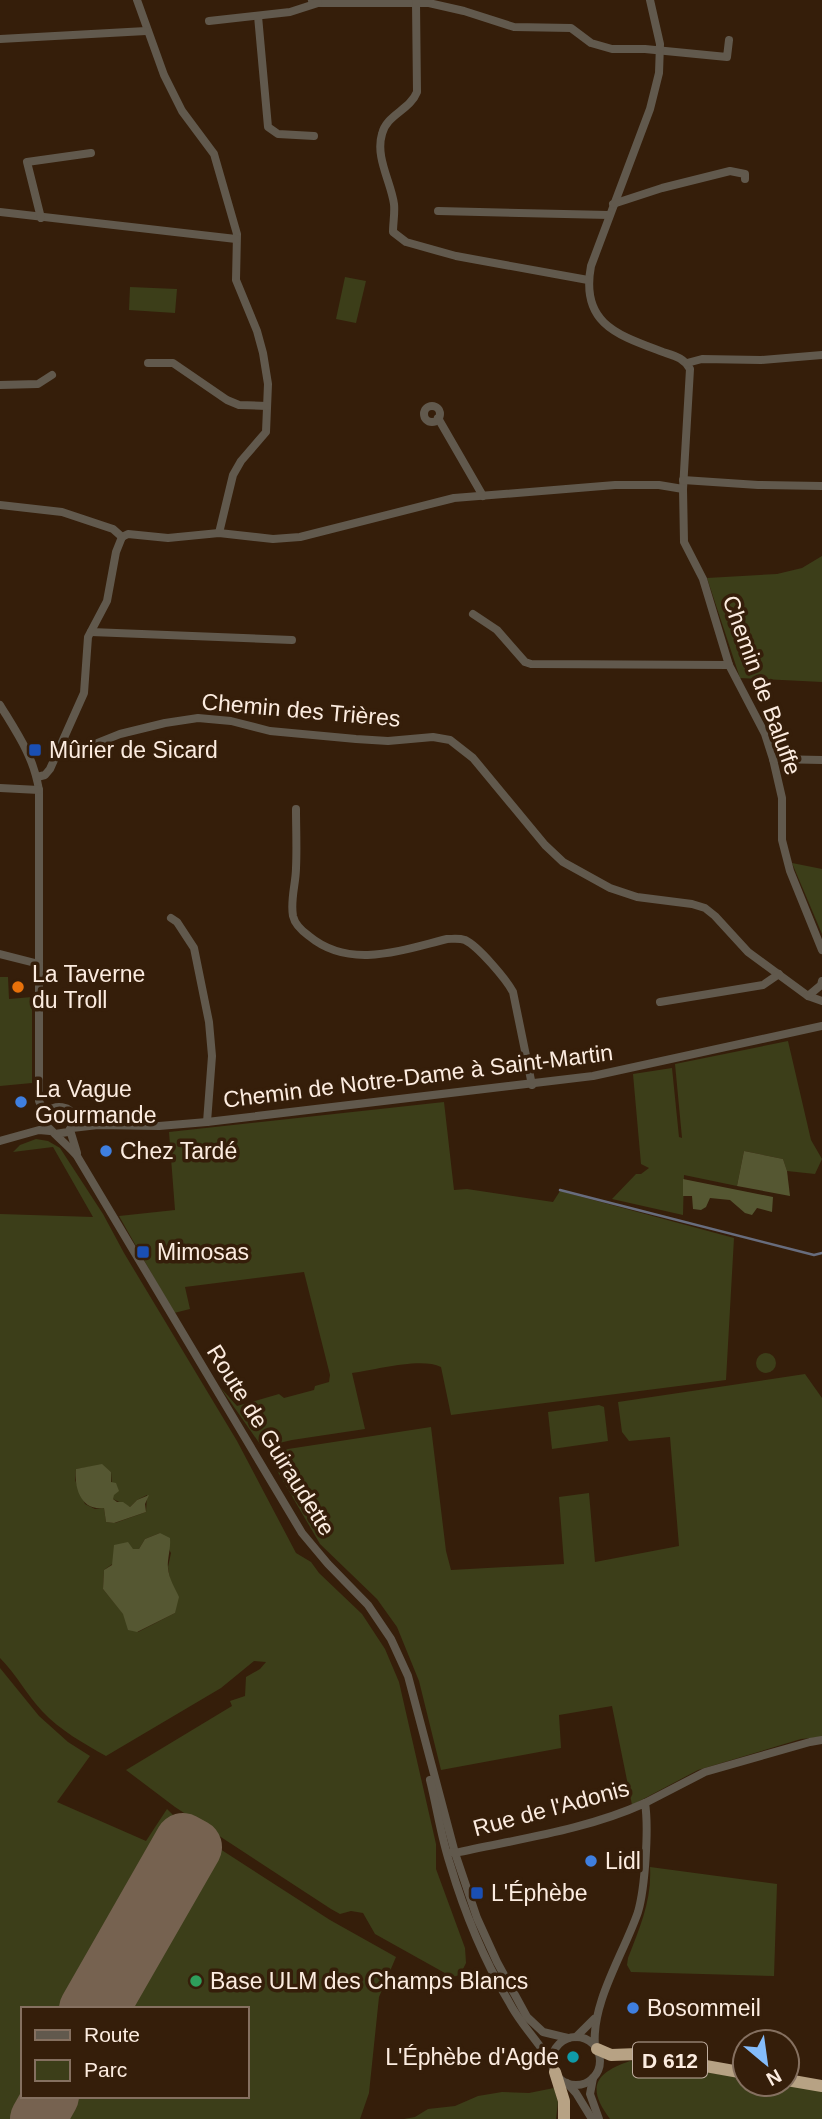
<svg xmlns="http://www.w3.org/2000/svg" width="822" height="2119" viewBox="0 0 822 2119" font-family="Arial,sans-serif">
  <rect width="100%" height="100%" fill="#351e0a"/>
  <g fill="#3c3e19" fill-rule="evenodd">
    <polygon points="345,277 366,281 356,323 336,319"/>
    <polygon points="130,287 177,289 175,313 129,310"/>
    <polygon points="822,556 822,682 740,678 707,578 777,574 802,568"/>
    <polygon points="792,863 822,869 822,934"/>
    <polygon points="0,977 8,977 9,999 32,997 32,1083 0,1086"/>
    <polygon points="788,1041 811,1140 822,1159 815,1174 787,1171 783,1159 744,1151 737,1186 684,1175 683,1215 612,1199 636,1174 641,1174 649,1168 641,1164 633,1074 672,1068 679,1137 682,1138 675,1064"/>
    <path d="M444,1102L454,1190L467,1189L553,1202L560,1191L734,1238L726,1380L451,1415L441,1367C421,1357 376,1370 352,1373L365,1429L292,1440L262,1447L220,1387L237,1406L279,1394L284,1398L314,1390L315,1386L329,1382L330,1375L304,1272L185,1287L190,1309L174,1313L119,1216L175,1210L169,1132Z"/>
    <path d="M36,1139L48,1141L60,1148L103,1214L124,1253L237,1441L296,1553L311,1562L319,1573L362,1614L385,1649L399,1682L436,1844V1869L465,1948L466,1963L460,1975L452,1977L375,1934L363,1913L351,1911L340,1914L331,1909L175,1807L126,1770L232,1706L230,1701L245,1696L246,1677L260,1669L266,1662L254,1661L221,1688L106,1756C83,1743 61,1731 42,1711C27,1695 16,1674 0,1658V1214L93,1217L53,1147L13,1152L20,1145ZM102,1465L111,1472L113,1499L130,1507L137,1500L147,1495L146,1512L115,1523L106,1522L104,1508L95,1509L85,1504L75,1480L76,1469ZM160,1533L171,1553L168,1567L175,1613L138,1632L103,1589L104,1570L133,1549H139L145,1539Z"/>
    <circle cx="766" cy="1363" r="10"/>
    <polygon points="805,1374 822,1398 822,1737 801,1739 698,1770 632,1805 612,1706 559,1715 561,1748 441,1770 419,1681 397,1627 377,1599 320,1544 269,1457 288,1449 431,1427 446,1551 451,1570 564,1564 559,1497 589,1493 595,1562 679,1546 670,1437 629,1441 622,1432 618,1402"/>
    <polygon points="599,1405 604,1407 608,1441 552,1449 548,1412"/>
    <path d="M0,1668L39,1716L68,1742L90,1756L57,1802L146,1841L167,1809L183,1825L330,1920L396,1957L379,1997L369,2093L360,2119H0ZM23,2009H247V2096H23Z"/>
    <path d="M650,1867L777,1884L774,1976L631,1972L627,1965L628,1958C640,1927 652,1900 650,1867Z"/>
    <path d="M630,2061L745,2078V2084H787L822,2090V2119H610C586,2087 595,2073 630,2061Z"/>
    <polygon points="554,2088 558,2102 556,2119 404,2119 415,2117 428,2109 455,2106 478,2096 502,2092 529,2093"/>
  </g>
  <g fill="#555732">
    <polygon points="744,1151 783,1159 787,1171 790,1196 737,1186"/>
    <polygon points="683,1179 773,1197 772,1212 757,1208 752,1215 745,1213 730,1200 710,1198 706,1207 701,1210 693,1209 692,1196 683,1196"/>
    <path d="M102,1464L111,1472V1482L116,1483L119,1491L114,1495L113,1499L117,1502H123L130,1507L137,1500L149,1495L145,1504L146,1512L114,1523L106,1522L104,1508C81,1511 74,1488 76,1469Z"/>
    <path d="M160,1533L170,1538C171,1549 167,1559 168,1568C169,1579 175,1588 179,1597L175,1613L137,1632L128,1630L123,1614L103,1589L104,1570L112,1565L114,1545L128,1542L133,1549H139L145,1539Z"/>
  </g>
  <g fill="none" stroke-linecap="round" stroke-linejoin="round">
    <polyline stroke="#686d7e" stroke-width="2.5" points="560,1190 814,1255 822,1253"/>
    <g stroke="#766250" stroke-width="56">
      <polyline points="87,2009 183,1841 194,1847 101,2009"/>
      <polyline points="38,2119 51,2096"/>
    </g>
    <g stroke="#61594d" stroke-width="8">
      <polyline points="137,0 164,75 182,111 214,154 237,234 236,280 257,331 263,353 268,384 266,432 241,461 233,475 219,533"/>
      <polyline points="312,0 318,3 429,3 464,11 514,27 571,28 591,43 612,49 645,49 727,57 729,40"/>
      <path d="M650,0L660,44L659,73L650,109L591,266C580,324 618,335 663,352C675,356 684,358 690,369L683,489L684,542L703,579L729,665L765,734L773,759L782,798V840L790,871L822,950"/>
      <path d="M416,3L417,92C410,110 386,115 382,134C375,157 391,182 394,204C395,213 393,223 393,232L406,242L456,256L588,280"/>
      <polyline points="258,16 268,127 278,134 314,136"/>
      <polyline points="209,21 290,12 318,3"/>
      <polyline points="0,39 146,31"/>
      <polyline points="613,204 662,188 730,171 745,174 745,179"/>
      <polyline points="438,211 609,215"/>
      <polyline points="0,212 236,239"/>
      <polyline points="41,218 27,162 91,153"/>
      <polyline points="148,363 173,363 227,400 239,405 267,406"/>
      <polyline points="687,363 702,359 761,360 822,355"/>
      <polyline points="0,385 38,384 52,375"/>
      <circle cx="432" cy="414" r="8"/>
      <polyline points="438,418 483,496"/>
      <polyline points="683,480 758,485 822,486"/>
      <polyline points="0,505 62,512 113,529 122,537"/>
      <polyline points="122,537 128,534 168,538 219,533 273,539 300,537 454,498 615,485 659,485 683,489"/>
      <polyline points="473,614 497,630 525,662 531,664 729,665"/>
      <polyline points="91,632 292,640"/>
      <path d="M0,705C17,733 34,757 39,790V1101L46,1116"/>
      <polyline points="63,741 85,748 120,734 165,723 198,718 231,721 270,731 356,739 388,741 433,737 450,740 473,758 545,845 563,862 610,888 637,897 692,904 705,908 715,916 748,952 808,996 822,1001"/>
      <polyline points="773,759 822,760"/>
      <polyline points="37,777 45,775 50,769 84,693 88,637 107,601 116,552 122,537"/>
      <polyline points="0,788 39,790"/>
      <path d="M296,809C296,828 297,848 296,868C296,883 290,900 293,916C295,925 302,931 309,936C350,970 402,950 447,939C453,939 459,938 465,940C478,946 506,979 513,992L532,1085"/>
      <polyline points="171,918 177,922 194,948 209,1022 212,1056 207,1122"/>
      <polyline points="0,954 39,964"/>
      <polyline points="808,996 821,985 822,981"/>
      <polyline points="660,1002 763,985 779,974"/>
      <polyline points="72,1128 98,1125 159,1126 207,1122 593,1076 822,1026"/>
      <polyline points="70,1130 77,1153"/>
      <path d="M55,1134L68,1132L74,1123L71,1111C61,1103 41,1107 46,1124C47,1128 72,1149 77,1156L302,1533L328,1564L368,1605L391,1639L408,1676L455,1853L477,1918L497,1962L527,2017L543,2032L568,2038"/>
      <polyline points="0,1141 39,1130 50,1131"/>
      <path d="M430,1780C437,1808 441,1837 450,1864C464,1911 484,1960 509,2002C521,2025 539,2042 552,2064"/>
      <polyline points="645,1803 705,1772 810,1742 822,1740"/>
      <path d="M452,1852L455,1853C518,1839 586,1830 645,1803C649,1828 645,1888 638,1912C624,1953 591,2003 595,2046"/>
      <polyline points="576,2037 594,2019"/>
      <circle cx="576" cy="2061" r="24"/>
      <polyline points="593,2078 590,2094 599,2119"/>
      <polyline points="567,2083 576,2093 592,2119"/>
    </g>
    <g stroke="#b7a284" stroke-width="12">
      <polyline points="597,2049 611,2055 638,2054 745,2073"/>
      <polyline points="555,2072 564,2101 564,2119"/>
      <polyline points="787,2080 822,2086"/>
    </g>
  </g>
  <g fill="#1a4fb4" stroke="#351e0a" stroke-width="2.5">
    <rect x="28" y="743" width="14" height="14" rx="3.5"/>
    <rect x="136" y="1245" width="14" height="14" rx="3.5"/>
    <rect x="470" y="1886" width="14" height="14" rx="3.5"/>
  </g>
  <circle fill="#e8710a" stroke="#351e0a" stroke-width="2.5" cx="18" cy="987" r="7"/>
  <g fill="#3f7fe0" stroke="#351e0a" stroke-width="2.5">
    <circle cx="21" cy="1102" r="7"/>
    <circle cx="106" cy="1151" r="7"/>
    <circle cx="591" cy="1861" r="7"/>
    <circle cx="633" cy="2008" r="7"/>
  </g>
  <circle fill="#2e9e5b" stroke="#351e0a" stroke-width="2.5" cx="196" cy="1981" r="7"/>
  <circle fill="#0f9aa8" stroke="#351e0a" stroke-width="2.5" cx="573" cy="2057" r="7"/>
  <g text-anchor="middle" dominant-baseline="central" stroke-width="7" stroke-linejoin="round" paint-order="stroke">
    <rect fill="#351e0a" stroke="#c0aea0" stroke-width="2" x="633" y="2042.5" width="74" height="35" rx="5"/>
    <g font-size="21" font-weight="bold" fill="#fcece0">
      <text x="670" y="2060">D 612</text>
    </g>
    <g font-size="23" fill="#fcece0" stroke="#351e0a">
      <text transform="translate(762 685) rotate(70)">Chemin de Baluffe</text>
      <text transform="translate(301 710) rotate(5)">Chemin des Trières</text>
      <text transform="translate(418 1076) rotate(-7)">Chemin de Notre-Dame à Saint-Martin</text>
      <text transform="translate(271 1440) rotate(58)">Route de Guiraudette</text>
      <text transform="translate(551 1808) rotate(-15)">Rue de l'Adonis</text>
    </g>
    <g font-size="23" fill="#fcece0" stroke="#351e0a" text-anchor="start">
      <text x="49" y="750">Mûrier de Sicard</text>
      <text x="32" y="974">La Taverne<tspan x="32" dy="26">du Troll</tspan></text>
      <text x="35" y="1089">La Vague<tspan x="35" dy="26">Gourmande</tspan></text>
      <text x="120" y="1151">Chez Tardé</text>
      <text x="157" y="1252">Mimosas</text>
      <text x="605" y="1861">Lidl</text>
      <text x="491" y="1893">L'Éphèbe</text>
      <text x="210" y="1981">Base ULM des Champs Blancs</text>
      <text x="647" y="2008">Bosommeil</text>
      <text x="559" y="2057" text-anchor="end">L'Éphèbe d'Agde</text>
    </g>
  </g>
  <rect x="21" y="2007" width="228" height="91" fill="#351e0a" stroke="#857060" stroke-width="2"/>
  <rect x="35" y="2030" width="35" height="10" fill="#61594d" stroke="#857060" stroke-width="2"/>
  <text x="84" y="2042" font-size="21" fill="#fcece0">Route</text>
  <rect x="35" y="2060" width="35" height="21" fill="#3c3e19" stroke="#857060" stroke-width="2"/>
  <text x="84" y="2077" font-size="21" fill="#fcece0">Parc</text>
  <g transform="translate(766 2063) rotate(151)"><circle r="33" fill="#351e0a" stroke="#857060" stroke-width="2"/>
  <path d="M0-5L12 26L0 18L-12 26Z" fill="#84bcfb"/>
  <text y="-10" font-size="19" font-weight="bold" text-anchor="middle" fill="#fcece0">N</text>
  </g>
</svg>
